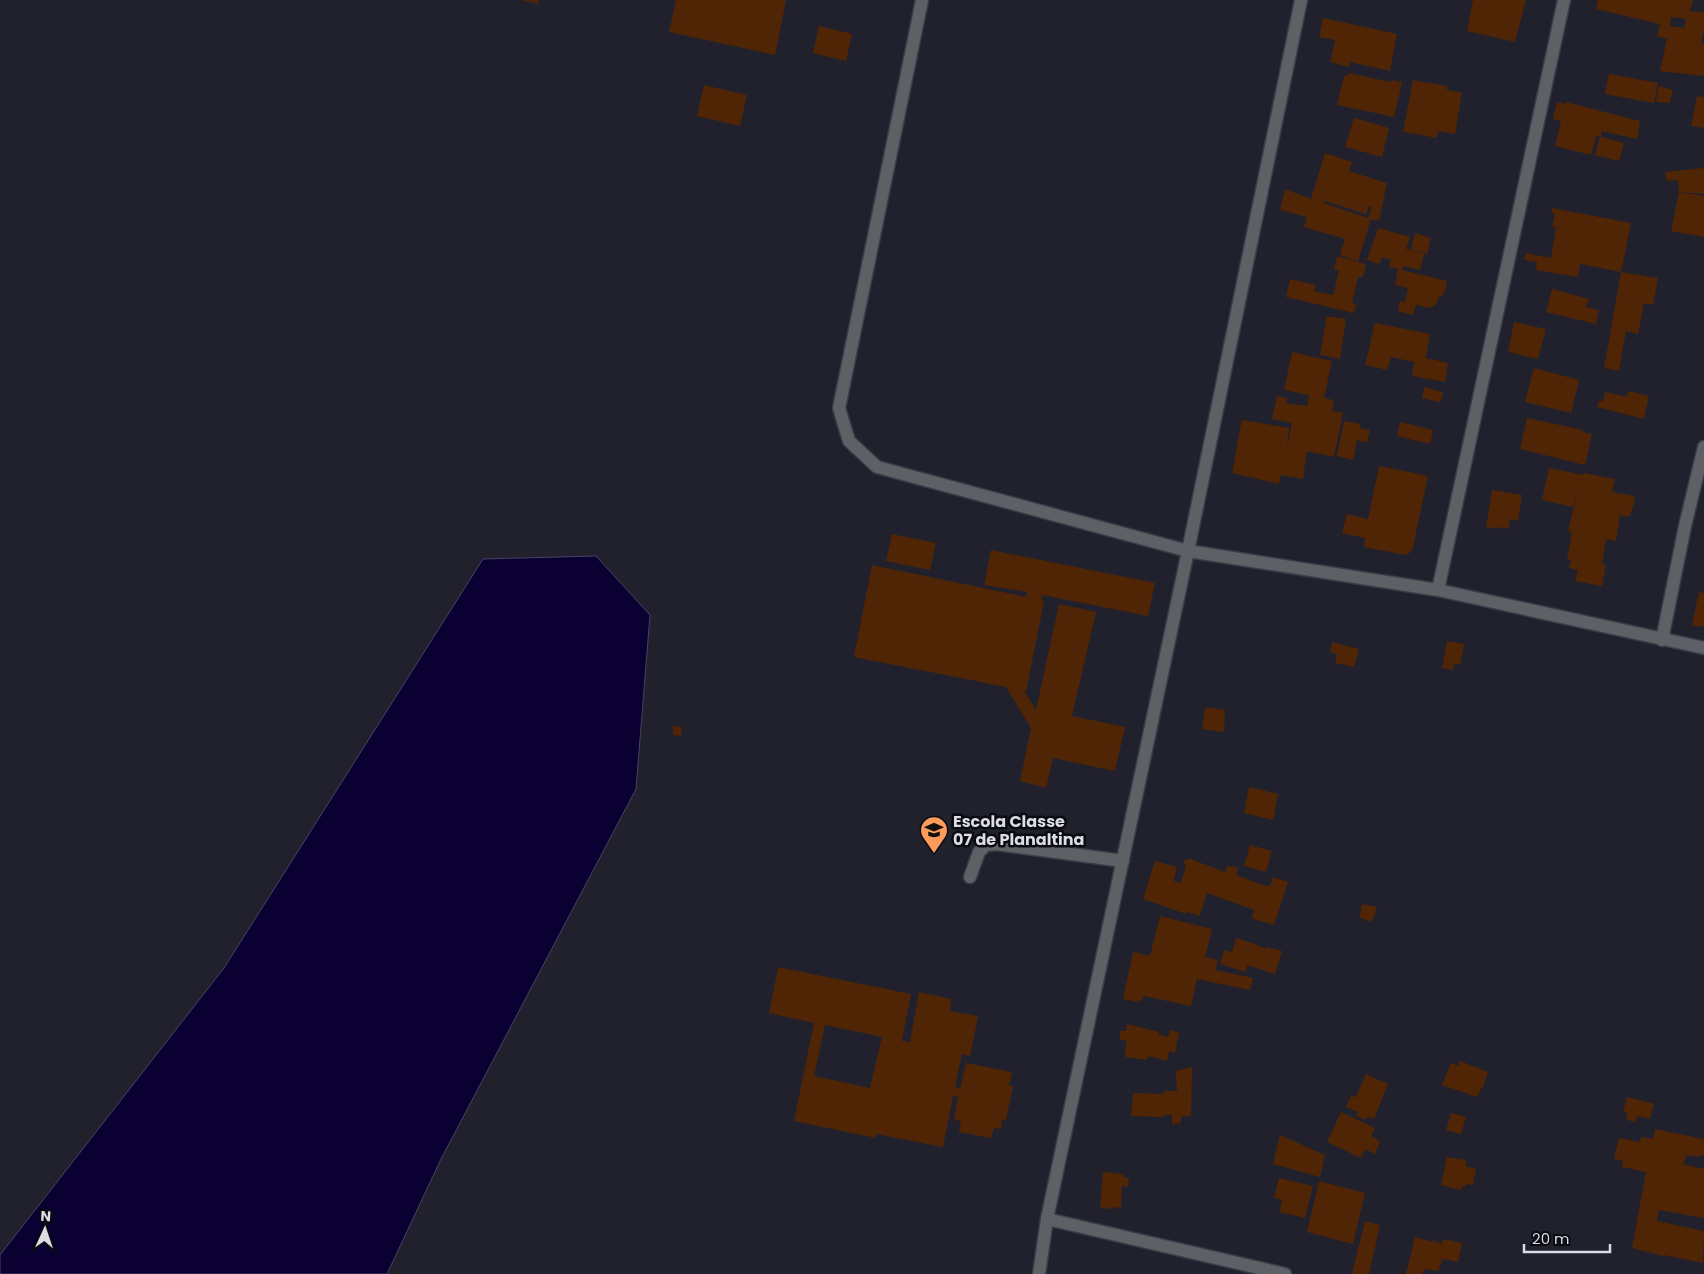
<svg xmlns="http://www.w3.org/2000/svg" width="1704" height="1274" viewBox="0 0 1704 1274" font-family="Poppins,sans-serif">
  <rect width="100%" height="100%" fill="#20212d"/>
  <polygon fill="#0a0031" stroke="#494267" points="596,556 650,615 636,789 441,1159 387,1274 0,1274 0,1255 224,968 483,559"/>
  <g fill="#502505" fill-rule="evenodd">
    <polygon points="522,0 539,0 538,4"/>
    <polygon points="676,0 786,0 775,55 669,32"/>
    <polygon points="1473,0 1526,0 1515,42 1467,31"/>
    <path d="M1598,0H1693L1690,11L1704,12V29L1701,43H1704V76L1660,71L1667,39L1657,36L1660,24L1596,9ZM1671,17L1686,19L1684,28L1670,26Z"/>
    <polygon points="1323,18 1397,34 1390,71 1350,62 1349,67 1330,62 1335,40 1319,37"/>
    <polygon points="819,26 852,34 846,61 813,53"/>
    <polygon points="1349,73 1391,82 1391,80 1402,82 1394,117 1337,105 1344,76 1348,76"/>
    <polygon points="1609,74 1658,83 1654,103 1605,94"/>
    <polygon points="1413,80 1447,86 1447,90 1462,93 1455,134 1438,131 1437,138 1403,132"/>
    <polygon points="704,85 747,95 740,126 697,116"/>
    <polygon points="1659,86 1673,90 1670,103 1656,102"/>
    <polygon points="1697,96 1704,97 1704,128 1691,126"/>
    <polygon points="1557,102 1565,104 1566,102 1640,121 1637,139 1602,131 1601,137 1624,143 1619,161 1595,155 1600,137 1596,136 1591,155 1555,146 1561,121 1553,119"/>
    <polygon points="1354,118 1389,128 1382,157 1345,147"/>
    <path d="M1325,153L1352,162L1349,171L1387,183L1379,221L1371,219L1358,261L1340,255L1345,239L1304,227L1307,217L1280,210L1285,189L1311,199ZM1325,201L1366,214L1369,206L1372,207L1368,218L1324,203Z"/>
    <polygon points="1704,168 1704,194 1679,192 1678,180 1667,181 1665,172"/>
    <polygon points="1679,192 1704,196 1704,237 1671,231"/>
    <polygon points="1552,208 1631,223 1621,272 1580,264 1578,277 1536,270 1537,262 1524,260 1526,253 1551,258 1556,227 1552,227 1555,214 1551,213"/>
    <polygon points="1378,228 1410,237 1406,249 1424,254 1420,270 1403,266 1402,270 1447,281 1444,294 1438,298 1437,303 1430,308 1416,305 1413,315 1398,311 1400,301 1405,302 1408,288 1395,285 1398,269 1389,267 1391,260 1382,257 1379,264 1367,260"/>
    <polygon points="1415,233 1431,238 1427,254 1411,250"/>
    <polygon points="1337,256 1366,264 1363,277 1358,277 1352,303 1356,304 1354,313 1286,297 1290,279 1316,285 1314,291 1333,295 1339,271 1334,269"/>
    <polygon points="1621,272 1658,278 1653,305 1644,303 1638,334 1626,331 1619,371 1604,368"/>
    <polygon points="1552,289 1589,299 1586,307 1599,310 1596,324 1546,312"/>
    <polygon points="1327,316 1346,319 1340,359 1320,355"/>
    <polygon points="1514,322 1546,329 1538,359 1508,352"/>
    <polygon points="1375,323 1430,334 1426,358 1448,363 1445,382 1412,376 1414,362 1391,357 1387,370 1365,365"/>
    <polygon points="1292,352 1332,361 1324,398 1334,400 1332,411 1343,413 1334,457 1307,451 1303,479 1281,475 1279,484 1232,473 1242,420 1289,428 1287,447 1292,423 1272,419 1277,396 1287,398 1286,403 1307,406 1309,395 1284,390"/>
    <polygon points="1534,368 1579,380 1571,413 1525,402"/>
    <polygon points="1424,387 1443,392 1441,401 1439,402 1422,398"/>
    <polygon points="1628,391 1649,396 1644,419 1597,407 1599,401 1603,401 1605,392 1627,397"/>
    <polygon points="1527,418 1583,430 1582,432 1592,434 1585,465 1520,449"/>
    <polygon points="1344,421 1360,424 1360,428 1370,430 1367,443 1357,440 1353,460 1337,456"/>
    <polygon points="1400,422 1433,430 1430,444 1397,436"/>
    <polygon points="1379,466 1428,476 1413,547 1411,552 1406,555 1364,547 1365,538 1342,533 1347,514 1368,519"/>
    <polygon points="1549,468 1583,475 1584,473 1615,479 1612,492 1635,496 1633,507 1629,517 1620,515 1616,541 1606,539 1602,564 1606,565 1602,586 1575,581 1578,570 1569,568 1571,560 1567,559 1572,532 1568,531 1578,490 1573,507 1542,500"/>
    <polygon points="1492,490 1522,495 1518,521 1510,519 1509,529 1499,527 1499,529 1486,527"/>
    <polygon points="892,534 936,543 930,570 886,561"/>
    <polygon points="991,550 1155,583 1148,616 1043,595 1041,600 1044,601 1026,692 1024,691 1036,710 1059,604 1096,612 1072,716 1125,727 1115,771 1053,758 1046,788 1020,781 1031,728 1006,687 854,657 872,565 1027,597 1027,592 984,585"/>
    <polygon points="1699,592 1704,593 1704,627 1692,625"/>
    <polygon points="1447,641 1464,644 1460,665 1454,664 1453,670 1442,668"/>
    <polygon points="1332,642 1359,649 1354,667 1335,663 1337,654 1330,652"/>
    <polygon points="1205,707 1225,710 1224,732 1202,729"/>
    <polygon points="673,726 682,727 681,736 673,735"/>
    <polygon points="1249,787 1278,794 1273,820 1244,813"/>
    <polygon points="1250,845 1272,851 1266,872 1244,866"/>
    <polygon points="1188,858 1225,872 1227,866 1238,867 1236,875 1263,885 1270,886 1273,877 1288,882 1274,925 1254,919 1252,917 1254,910 1207,893 1200,916 1187,912 1186,914 1143,899 1155,861 1177,867 1174,881 1181,883 1186,865 1183,864 1184,860 1188,860"/>
    <polygon points="1363,904 1377,907 1372,922 1359,917 1362,908 1360,908"/>
    <polygon points="1160,916 1212,929 1205,957 1218,960 1215,970 1253,978 1250,990 1197,979 1191,1006 1144,996 1142,1001 1138,1000 1138,1002 1123,999 1133,952 1150,956"/>
    <polygon points="1236,938 1255,944 1266,949 1267,947 1282,951 1275,974 1247,965 1246,972 1220,964 1224,950 1232,952"/>
    <path d="M778,967L911,994L902,1041L910,1042L919,992L951,999L950,1011L978,1016L970,1056L962,1054L955,1087L960,1089L966,1063L1012,1072L1009,1086H1013L1006,1120H1002L1001,1129L994,1128L991,1138L959,1132L961,1121L954,1120L958,1097L953,1096L943,1147L876,1134V1138L794,1121L814,1023L769,1013ZM825,1025L882,1037L870,1088L814,1076Z"/>
    <polygon points="1127,1024 1159,1032 1158,1034 1168,1037 1170,1030 1179,1032 1175,1053 1169,1051 1167,1061 1148,1056 1147,1060 1125,1057 1126,1040 1120,1040 1120,1031 1126,1031"/>
    <polygon points="1460,1061 1488,1072 1482,1089 1481,1088 1477,1097 1442,1085 1451,1063 1458,1066"/>
    <polygon points="1192,1067 1191,1116 1181,1116 1181,1123 1172,1124 1172,1115 1164,1115 1164,1117 1131,1116 1133,1093 1162,1094 1164,1093 1164,1091 1177,1091 1176,1071"/>
    <polygon points="1366,1074 1388,1084 1374,1119 1368,1117 1366,1120 1356,1116 1358,1112 1346,1107 1351,1096 1356,1097"/>
    <polygon points="1627,1097 1654,1104 1650,1119 1637,1116 1635,1122 1627,1120 1627,1113 1623,1112"/>
    <polygon points="1341,1112 1375,1128 1371,1136 1380,1141 1375,1154 1365,1149 1361,1158 1327,1142"/>
    <polygon points="1451,1113 1466,1117 1461,1134 1446,1130"/>
    <polygon points="1655,1129 1704,1139 1704,1156 1700,1155 1700,1157 1687,1155 1683,1164 1704,1169 1704,1218 1659,1210 1657,1221 1704,1231 1703,1263 1664,1255 1663,1256 1632,1248 1646,1172 1622,1167 1623,1161 1614,1159 1617,1146 1619,1138 1640,1142 1641,1137 1653,1139"/>
    <polygon points="1280,1135 1325,1155 1320,1177 1273,1164"/>
    <polygon points="1447,1157 1466,1160 1466,1167 1476,1168 1473,1185 1466,1184 1466,1186 1462,1186 1461,1190 1441,1185"/>
    <polygon points="1103,1172 1123,1174 1123,1177 1129,1178 1128,1187 1122,1186 1121,1208 1111,1207 1111,1209 1100,1208"/>
    <polygon points="1279,1178 1313,1186 1305,1218 1279,1212 1282,1200 1274,1198"/>
    <polygon points="1319,1181 1365,1193 1353,1244 1307,1232"/>
    <polygon points="1365,1221 1380,1225 1369,1274 1352,1274"/>
    <polygon points="1415,1237 1432,1242 1432,1240 1442,1244 1443,1239 1462,1243 1458,1262 1443,1259 1438,1271 1424,1269 1422,1274 1406,1274"/>
  </g>
  <g fill="none" stroke-linecap="round" stroke-linejoin="round">
    <g stroke="#3a3b47" stroke-width="15">
      <g id="minor">
        <polyline points="922,0 839,408 849,441 877,467 1188,551 1438,590 1704,648"/>
        <polyline points="1438,590 1564,0"/>
        <polyline points="1662,640 1685,526 1704,447"/>
        <polyline points="970,877 979,852 986,845 996,844 1123,861"/>
        <polyline points="1047,1219 1285,1274"/>
        <polyline points="1039,1274 1047,1219 1188,551 1301,0"/>
      </g>
    </g>
    <use href="#minor" stroke="#5f6066" stroke-width="12"/>
  </g>
  <defs>
    <g id="school-pin" transform="scale(1.4375)"><path d="M0 17L-7.5 6A9.5 9.5 0 1 1 7.5 6Z" fill="#ff9b5a" stroke="#0a0b10"/><path d="M0-5L7-2L0 1L-7-2ZM-4 1L0 2.5L4 1V4Q0 6-4 4Z" fill="#111"/></g>
  </defs>
  <g fill-rule="evenodd">
    <use href="#school-pin" x="934" y="830"/>
  </g>
  <g text-anchor="middle" dominant-baseline="central" stroke-width="5" stroke-linejoin="round" paint-order="stroke">
    <g font-size="16" font-weight="bold" fill="#dbdce4" stroke="#0a0b10" text-anchor="start">
      <text x="953" y="821">Escola Classe<tspan x="953" dy="18">07 de Planaltina</tspan></text>
    </g>
  </g>
  <g transform="translate(45 1229) rotate(3)" stroke="#0a0b10" stroke-width="4" paint-order="stroke">
  <path d="M0-4L9 19L0 12L-9 19Z" fill="#dbdce4"/>
  <text y="-8" font-size="14" font-weight="bold" text-anchor="middle" fill="#dbdce4">N</text>
  </g>
  <path d="M1524 1244v8h86v-8" fill="none" stroke="#dbdce4" stroke-width="2.5"/>
  <text x="1532" y="1244" font-size="15" fill="#dbdce4" stroke="#0a0b10" stroke-width="4" paint-order="stroke">20 m</text>
</svg>
